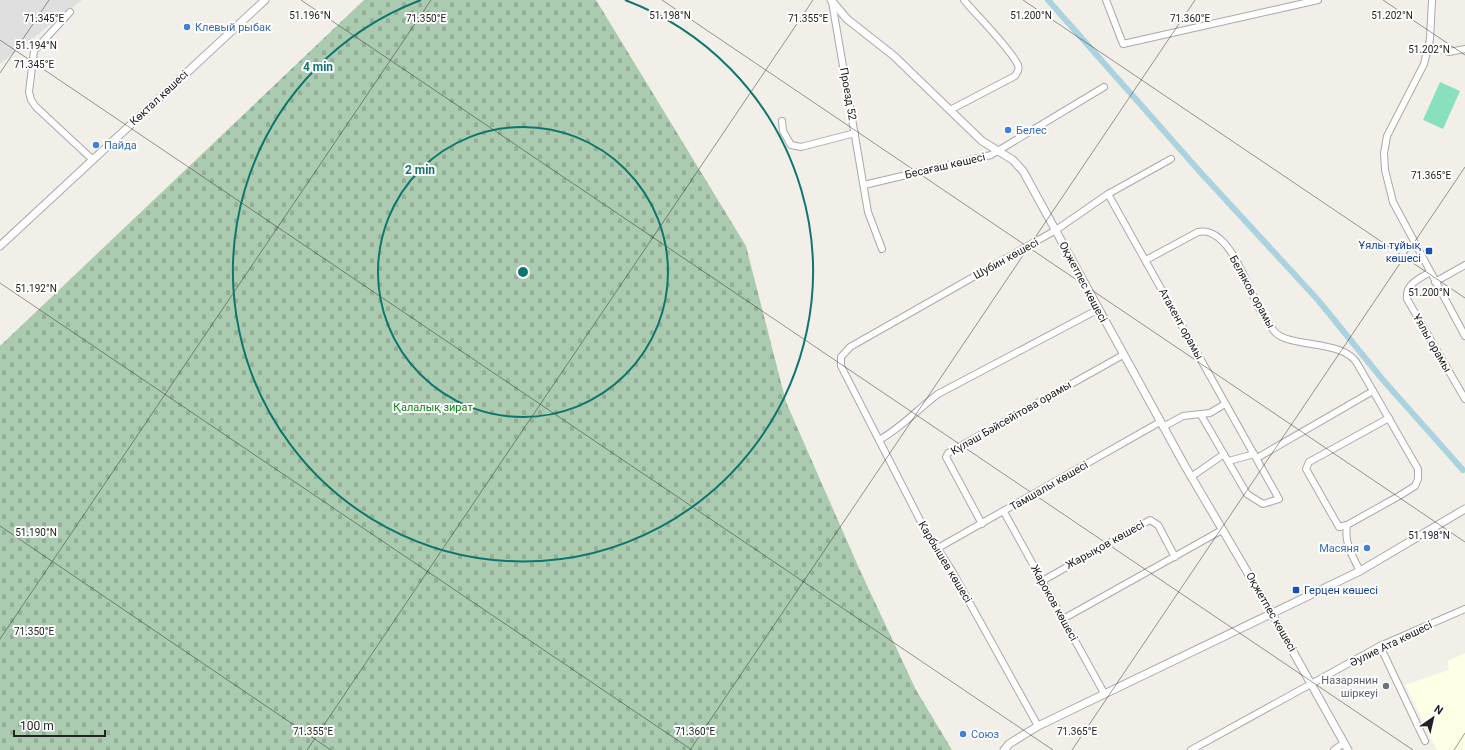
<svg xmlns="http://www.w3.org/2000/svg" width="1465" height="750" viewBox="0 0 1465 750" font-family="Roboto,sans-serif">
  <defs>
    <pattern id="cemetery-stones" width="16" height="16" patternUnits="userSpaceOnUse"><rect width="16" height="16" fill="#aacbaf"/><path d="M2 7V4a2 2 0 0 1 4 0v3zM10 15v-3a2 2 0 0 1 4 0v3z" fill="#92ae96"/></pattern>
  </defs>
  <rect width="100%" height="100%" fill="#f2efe9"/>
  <polygon fill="#e0dfdf" points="0,0 82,0 0,64"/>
  <polygon fill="#ffffe5" points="1465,653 1465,750 1437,750 1405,685 1449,670 1448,661"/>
  <polygon fill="url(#cemetery-stones)" points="364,0 596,0 746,246 786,402 858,566 916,690 952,750 0,750 0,346"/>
  <polygon fill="#88e0be" points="1440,82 1460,91 1443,129 1423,120"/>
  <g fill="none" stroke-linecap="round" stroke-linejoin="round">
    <polyline stroke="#aad3df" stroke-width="6" points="1048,0 1202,174 1318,300 1383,380 1463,470"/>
    <g stroke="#a9a9a9" stroke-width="8">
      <g id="minor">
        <polyline points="1106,0 1123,44 1318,0"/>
        <polyline points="1432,0 1430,39 1424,64 1387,136 1384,153 1385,170 1393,202 1465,336"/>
        <polyline points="832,2 868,212 882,249"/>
        <polyline points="70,12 34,51 29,92 31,100 36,107 93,160"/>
        <polyline points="1428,46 1449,52 1465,49"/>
        <path d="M950,110L1015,76C1017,72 1020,70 1018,65C1010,48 977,16 964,0"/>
        <polyline points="782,121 783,131 791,145 801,147 855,133"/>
        <polyline points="864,185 991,155 1104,87"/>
        <polyline points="1108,194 1279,499 1263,504 1247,494 1201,415"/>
        <path d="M1146,260L1198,232C1229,225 1248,288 1259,308C1263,316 1269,324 1274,331C1287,349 1345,338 1358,365L1418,469V479L1415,486L1399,496L1347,525L1339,527L1306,469L1309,462L1389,418"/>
        <path d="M1430,272C1419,279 1405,284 1407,299L1465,399"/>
        <polyline points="1435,282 1465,265"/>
        <polyline points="1163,427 1183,416 1210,413 1225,404"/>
        <path d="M879,440C901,428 918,409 938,394L1097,310"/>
        <polyline points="1257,458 1373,391"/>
        <polyline points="1229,461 1254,454"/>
        <polyline points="1191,477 1224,454"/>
        <polyline points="1004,512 1104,693"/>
        <polyline points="982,524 946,457 948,453 1123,355"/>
        <path d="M1347,525C1344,543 1352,555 1360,571"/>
        <polyline points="938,548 1160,422"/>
        <polyline points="1042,581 1150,520 1158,525 1175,557"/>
        <polyline points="1063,619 1222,530"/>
        <polyline points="1380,646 1425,741"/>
        <polyline points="1038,726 952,571 922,524 841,366 841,357 850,347 1056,230 1108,194 1171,159"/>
        <polyline points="1191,750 1380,646 1465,609"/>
        <polyline points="1334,750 1344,743"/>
      </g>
    </g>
    <g stroke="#a9a9a9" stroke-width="9">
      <g id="tertiary">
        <polyline points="831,0 847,19 894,56 982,141 1013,160 1023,171 1185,466 1272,614 1348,750"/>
        <polyline points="0,246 265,0"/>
        <polyline points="1004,750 1009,744 1038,726 1360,571 1465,509"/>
      </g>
    </g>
    <use href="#minor" stroke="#fff" stroke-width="6"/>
    <use href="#tertiary" stroke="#fff" stroke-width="7"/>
  </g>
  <path fill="none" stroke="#222" stroke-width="1" stroke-opacity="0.45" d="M301,0L1413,750M662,0L1465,542M1023,0L1465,298M1383,0L1465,55M0,40L1053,750M0,73L49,0M0,283L692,750M0,526L331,750M0,639L431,0M307,750L813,0M690,750L1195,0M1072,750L1465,167M1454,750L1465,733"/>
  <g fill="none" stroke="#0f766e" stroke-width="2">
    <circle cx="523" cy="272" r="145"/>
    <path d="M625 0A290 290 0 1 1 421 0"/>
  </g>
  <g fill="#3f7fe0" stroke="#fff" stroke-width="1.5">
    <circle cx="187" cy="27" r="4"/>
    <circle cx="1008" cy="130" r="4"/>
    <circle cx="96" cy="145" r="4"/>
    <circle cx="1367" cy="548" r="4"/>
    <circle cx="963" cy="734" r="4"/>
  </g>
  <g fill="#1a4fb4" stroke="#fff" stroke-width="1.5">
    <rect x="1425" y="247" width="8" height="8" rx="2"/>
    <rect x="1292" y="586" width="8" height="8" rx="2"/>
  </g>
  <circle fill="#6b7280" stroke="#fff" stroke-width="1.5" cx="1386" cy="686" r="4"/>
  <g text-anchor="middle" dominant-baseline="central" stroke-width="4" stroke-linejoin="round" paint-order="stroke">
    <g font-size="11" fill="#366cbe" stroke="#fff" text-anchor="start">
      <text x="195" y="27">Клевый рыбак</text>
      <text x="1016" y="130">Белес</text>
      <text x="104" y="145">Пайда</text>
      <text x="1359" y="548" text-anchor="end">Масяня</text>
      <text x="971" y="734">Союз</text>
    </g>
    <g font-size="11" fill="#222" stroke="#fff">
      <text transform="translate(848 94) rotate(80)">Проезд 52</text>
      <text transform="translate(159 98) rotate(-43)">Көктал көшесі</text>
      <text transform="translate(945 166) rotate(-13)">Бесағаш көшесі</text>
      <text transform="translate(1006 259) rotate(-29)">Шубин көшесі</text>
      <text transform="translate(1083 282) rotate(62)">Оқжетпес көшесі</text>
      <text transform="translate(1252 292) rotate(61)">Беляков орамы</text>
      <text transform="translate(1181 324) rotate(61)">Атакент орамы</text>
      <text transform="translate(1432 343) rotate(60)">Ұялы орамы</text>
      <text transform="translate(1011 418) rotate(-30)">Күләш Бәйсейітова орамы</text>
      <text transform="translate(1049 486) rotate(-30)">Тамшалы көшесі</text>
      <text transform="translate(1105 545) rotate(-29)">Жарықов көшесі</text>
      <text transform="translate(945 562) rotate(59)">Карбышев көшесі</text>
      <text transform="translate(1054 603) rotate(61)">Жароков көшесі</text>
      <text transform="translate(1271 612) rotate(60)">Оқжетпес көшесі</text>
      <text transform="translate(1391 644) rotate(-26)">Әулие Ата көшесі</text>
    </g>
    <g font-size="11" fill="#164399" stroke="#fff" text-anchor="end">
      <text x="1421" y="245">Ұялы тұйық<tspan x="1421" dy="13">көшесі</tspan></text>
      <text x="1304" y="590" text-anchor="start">Герцен көшесі</text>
    </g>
    <g font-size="11" fill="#0c8416" stroke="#fff">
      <text x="433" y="407">Қалалық зират</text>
    </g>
    <g font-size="11" fill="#5b616d" stroke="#fff" text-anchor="end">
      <text x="1378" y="680">Назарянин<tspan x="1378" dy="13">шіркеуі</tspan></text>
    </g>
  </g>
  <g font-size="10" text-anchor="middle" fill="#222" stroke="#fff" stroke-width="4" stroke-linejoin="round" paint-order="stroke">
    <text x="1031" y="19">51.200°N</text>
    <text x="310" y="19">51.196°N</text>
    <text x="670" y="19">51.198°N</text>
    <text x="1392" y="19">51.202°N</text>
    <text x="44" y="22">71.345°E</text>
    <text x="426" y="22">71.350°E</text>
    <text x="808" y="22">71.355°E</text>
    <text x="1190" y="22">71.360°E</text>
    <text x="36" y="49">51.194°N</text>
    <text x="1429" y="53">51.202°N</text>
    <text x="34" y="68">71.345°E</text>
    <text x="1431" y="179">71.365°E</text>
    <text x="36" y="292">51.192°N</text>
    <text x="1429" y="296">51.200°N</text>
    <text x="36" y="536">51.190°N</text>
    <text x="1429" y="539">51.198°N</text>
    <text x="34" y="635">71.350°E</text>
    <text x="313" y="735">71.355°E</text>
    <text x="695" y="735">71.360°E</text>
    <text x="1077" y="735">71.365°E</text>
  </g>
  <circle cx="523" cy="272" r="6" fill="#0f766e" stroke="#fff" stroke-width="2"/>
  <g font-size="12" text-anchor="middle" font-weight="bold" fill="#0f766e" stroke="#fff" stroke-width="4" stroke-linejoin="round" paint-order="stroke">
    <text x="318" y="71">4 min</text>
    <text x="420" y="174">2 min</text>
  </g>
  <g transform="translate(1433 718) rotate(34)" stroke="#ffffff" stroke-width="3" paint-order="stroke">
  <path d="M0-3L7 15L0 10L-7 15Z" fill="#222222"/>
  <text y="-6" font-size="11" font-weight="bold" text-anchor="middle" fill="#222222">N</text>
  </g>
  <path d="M14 730v6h91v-6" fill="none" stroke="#222222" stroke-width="2"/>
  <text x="20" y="730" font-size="12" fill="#222222" stroke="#ffffff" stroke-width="3" paint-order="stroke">100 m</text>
</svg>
